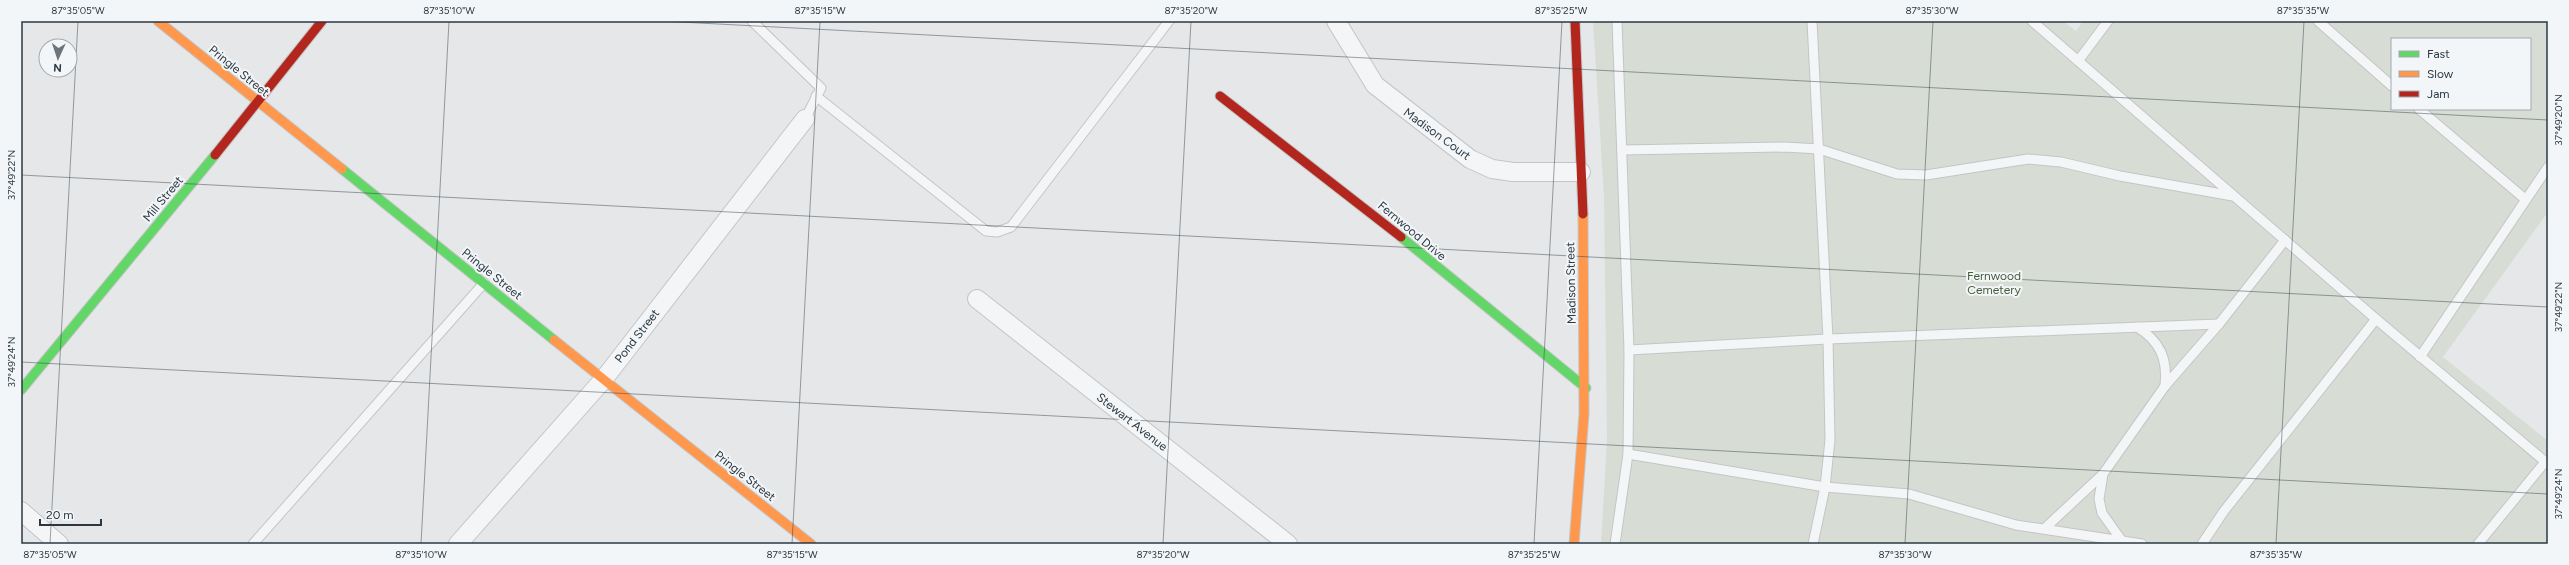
<svg xmlns="http://www.w3.org/2000/svg" width="2569" height="565" viewBox="0 0 2569 565" font-family="Figtree,sans-serif">
  <rect width="100%" height="100%" fill="#e5e7e9"/>
  <path fill="#d7ddd5" fill-rule="evenodd" d="M1593,21H2063L2076,31L2083,21H2548V212L2443,357L2548,441V544H1601L1607,439L1604,197ZM2392,39H2530V109H2392Z"/>
  <g fill="none" stroke-linecap="round" stroke-linejoin="round">
    <g stroke="#c3c5c7" stroke-width="11">
      <g id="lane">
        <polyline points="752,21 821,88 805,119"/>
        <polyline points="1812,21 1828,339 1830,440 1825,487 1813,544"/>
        <polyline points="2032,21 2376,319 2548,464"/>
        <polyline points="2318,21 2392,86"/>
        <polyline points="2078,61 2108,21"/>
        <polyline points="816,96 986,231 997,232 1011,227 1169,21"/>
        <polyline points="2419,109 2525,199"/>
        <polyline points="1622,150 1785,147 1819,149 1897,174 1926,175 2028,159 2061,162 2120,176 2233,196"/>
        <path d="M2137,327C2160,341 2168,359 2165,386"/>
        <polyline points="1629,350 1828,339 2219,324"/>
        <polyline points="2420,357 2548,167"/>
        <polyline points="1628,454 1825,487 1909,494 2016,525 2142,544"/>
        <polyline points="2044,529 2102,475"/>
        <polyline points="2122,541 2102,513 2099,499 2103,474 2165,386 2219,324 2285,240"/>
        <polyline points="253,544 484,283"/>
        <polyline points="1615,544 1628,454 1629,350 1617,21"/>
        <polyline points="2202,544 2224,511 2376,319"/>
        <polyline points="2478,544 2545,462"/>
      </g>
    </g>
    <g stroke="#c3c5c7" stroke-width="20">
      <g id="street">
        <polyline points="1336,21 1375,85 1470,159 1492,169 1513,172 1581,172"/>
        <polyline points="977,299 1288,544"/>
        <polyline points="21,511 59,544"/>
        <polyline points="458,544 603,380 805,119"/>
      </g>
    </g>
    <g stroke="#c3c5c7" stroke-width="11">
      <g id="fast">
        <polyline points="342,169 554,340"/>
        <polyline points="1401,237 1586,388"/>
        <polyline points="21,390 215,155"/>
      </g>
    </g>
    <g stroke="#c3c5c7" stroke-width="11">
      <g id="slow">
        <polyline points="158,21 342,169"/>
        <polyline points="554,340 811,544"/>
        <polyline points="1574,544 1584,414 1583,214"/>
      </g>
    </g>
    <g stroke="#c3c5c7" stroke-width="11">
      <g id="jam">
        <polyline points="1575,21 1583,214"/>
        <polyline points="1220,96 1401,237"/>
        <polyline points="215,155 322,21"/>
      </g>
    </g>
    <use href="#lane" stroke="#f4f5f6" stroke-width="9"/>
    <use href="#street" stroke="#f4f5f6" stroke-width="18"/>
    <use href="#fast" stroke="#63d668" stroke-width="9"/>
    <use href="#slow" stroke="#ff974d" stroke-width="9"/>
    <use href="#jam" stroke="#b3261e" stroke-width="9"/>
  </g>
  <path fill="none" stroke="#2b3842" stroke-width="1" stroke-opacity="0.45" d="M661,21L2548,120M21,175L2548,307M21,362L2548,494M50,544L78,21M421,544L449,21M792,544L820,21M1163,544L1191,21M1534,544L1562,21M1905,544L1933,21M2276,544L2304,21"/>
  <g text-anchor="middle" dominant-baseline="central" stroke-width="4" stroke-linejoin="round" paint-order="stroke">
    <g font-size="12" fill="#2b3842" stroke="#f3f6f8">
      <text transform="translate(239 71) rotate(39)">Pringle Street</text>
      <text transform="translate(1437 134) rotate(36)">Madison Court</text>
      <text transform="translate(163 199) rotate(-50)">Mill Street</text>
      <text transform="translate(1412 231) rotate(40)">Fernwood Drive</text>
      <text transform="translate(492 274) rotate(39)">Pringle Street</text>
      <text transform="translate(1571 283) rotate(-91)">Madison Street</text>
      <text transform="translate(637 336) rotate(-52)">Pond Street</text>
      <text transform="translate(1132 422) rotate(38)">Stewart Avenue</text>
      <text transform="translate(745 476) rotate(38)">Pringle Street</text>
    </g>
    <g font-size="12" fill="#475d39" stroke="#f3f6f8">
      <text x="1994" y="276">Fernwood<tspan x="1994" dy="14">Cemetery</tspan></text>
    </g>
  </g>
  <rect width="2569" height="565" fill="none" stroke="#f3f6f8" stroke-width="44"/>
  <rect x="2391" y="38" width="140" height="72" fill="#f3f6f8" stroke="#a3aaaf"/>
  <rect x="2399" y="51" width="20" height="6" fill="#63d668" stroke="#a3aaaf"/>
  <text x="2427" y="58" font-size="12" fill="#2b3842">Fast</text>
  <rect x="2399" y="71" width="20" height="6" fill="#ff974d" stroke="#a3aaaf"/>
  <text x="2427" y="78" font-size="12" fill="#2b3842">Slow</text>
  <rect x="2399" y="91" width="20" height="6" fill="#b3261e" stroke="#a3aaaf"/>
  <text x="2427" y="98" font-size="12" fill="#2b3842">Jam</text>
  <g transform="translate(58 58) rotate(183)"><circle r="19" fill="#f3f6f8" stroke="#a3aaaf"/>
  <path d="M0-3L7 15L0 10L-7 15Z" fill="#6c757c"/>
  <text y="-6" font-size="11" font-weight="bold" text-anchor="middle" fill="#2b3842">N</text>
  </g>
  <path d="M40 519v6h61v-6" fill="none" stroke="#2b3842" stroke-width="2"/>
  <text x="46" y="519" font-size="12" fill="#2b3842" stroke="#f3f6f8" stroke-width="3" paint-order="stroke">20 m</text>
  <rect x="22" y="22" width="2525" height="521" fill="none" stroke="#2b3842" stroke-width="1.5"/>
  <g font-size="10" text-anchor="middle" fill="#2b3842">
    <text x="78" y="14">87°35'05"W</text>
    <text x="449" y="14">87°35'10"W</text>
    <text x="820" y="14">87°35'15"W</text>
    <text x="1191" y="14">87°35'20"W</text>
    <text x="1561" y="14">87°35'25"W</text>
    <text x="1932" y="14">87°35'30"W</text>
    <text x="2303" y="14">87°35'35"W</text>
    <text transform="translate(2558 120) rotate(-90)" y="4">37°49'20"N</text>
    <text transform="translate(11 175) rotate(-90)" y="4">37°49'22"N</text>
    <text transform="translate(2558 307) rotate(-90)" y="4">37°49'22"N</text>
    <text transform="translate(11 362) rotate(-90)" y="4">37°49'24"N</text>
    <text transform="translate(2558 494) rotate(-90)" y="4">37°49'24"N</text>
    <text x="50" y="558">87°35'05"W</text>
    <text x="421" y="558">87°35'10"W</text>
    <text x="792" y="558">87°35'15"W</text>
    <text x="1163" y="558">87°35'20"W</text>
    <text x="1534" y="558">87°35'25"W</text>
    <text x="1905" y="558">87°35'30"W</text>
    <text x="2276" y="558">87°35'35"W</text>
  </g>
</svg>
